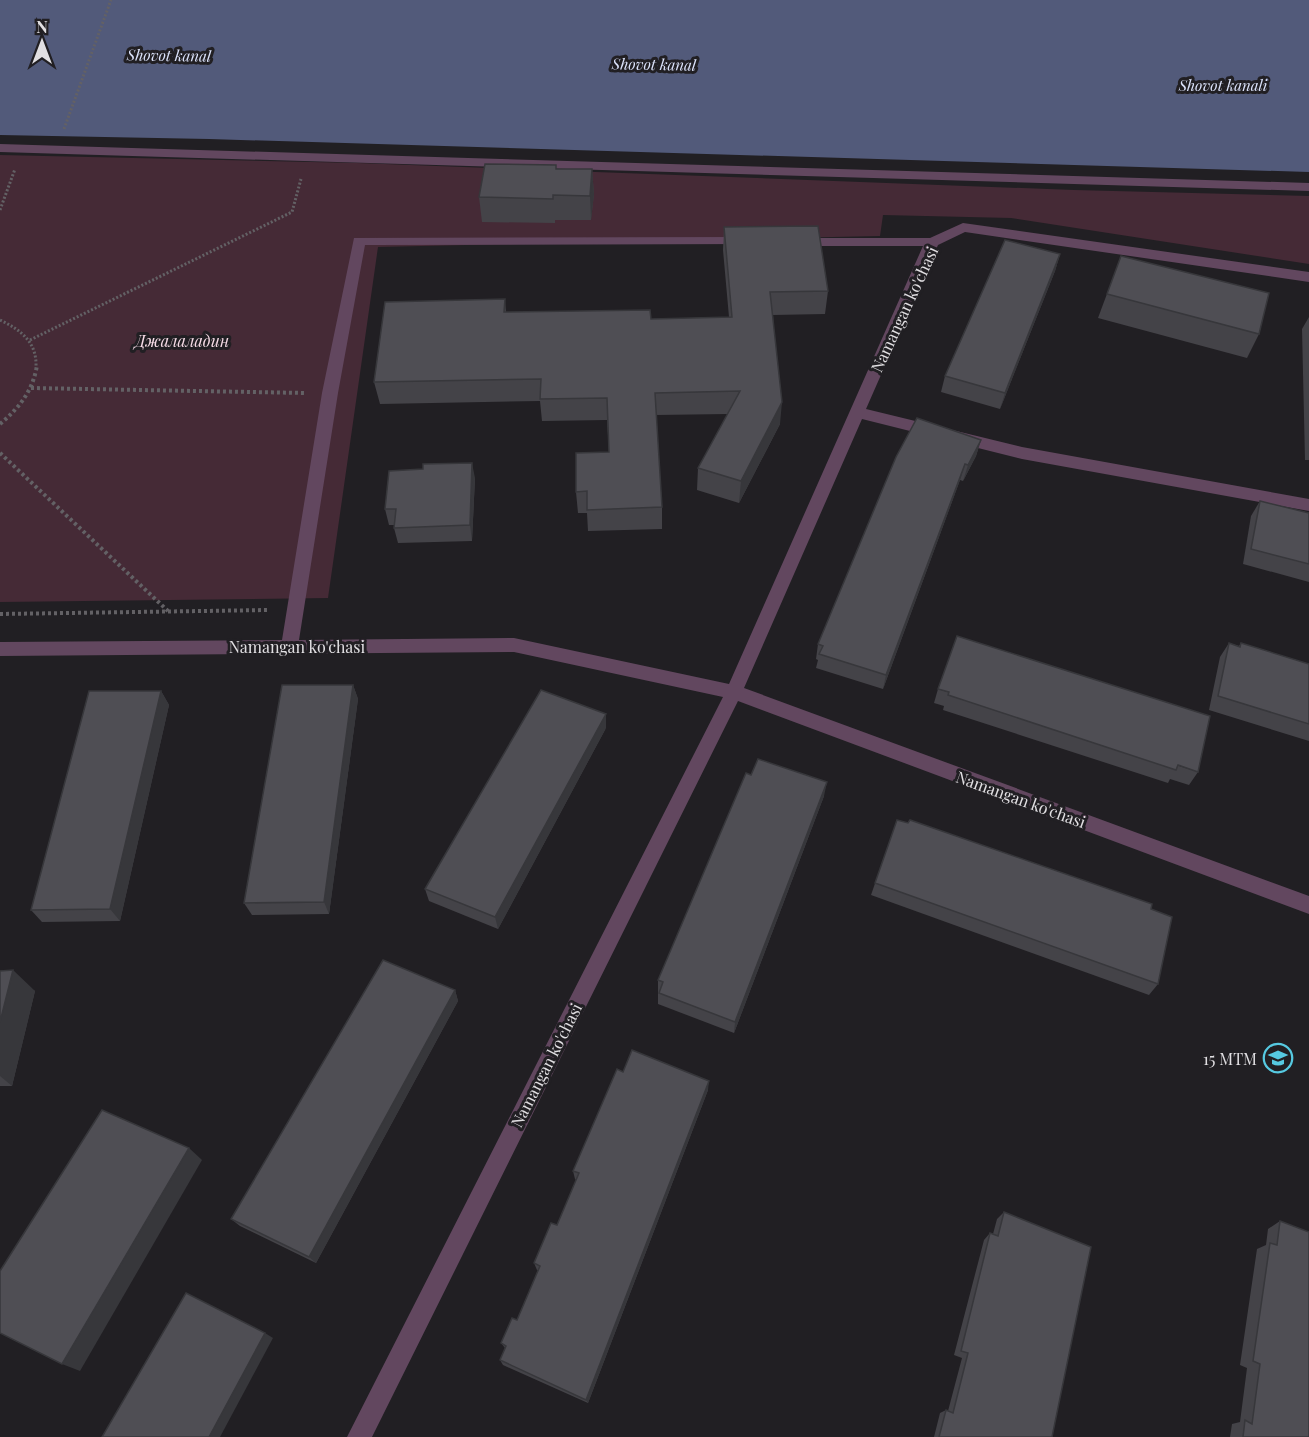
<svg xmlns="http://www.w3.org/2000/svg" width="1309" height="1437" viewBox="0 0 1309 1437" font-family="'Playfair Display',serif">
  <rect width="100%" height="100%" fill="#211f23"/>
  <polygon fill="#452a36" points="0,155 357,163 1074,190 1309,196 1309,264 1011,218 883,215 880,236 378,247 328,598 0,602"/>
  <polygon fill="#525a7a" points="0,0 1309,0 1309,172 209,139 0,135"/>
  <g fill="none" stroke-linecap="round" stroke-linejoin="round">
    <g stroke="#636165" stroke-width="3" stroke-dasharray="2 2" stroke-linecap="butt">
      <polyline points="64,129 111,0"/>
      <polyline points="0,210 15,169"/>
      <path d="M0,320C21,330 37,342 36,367"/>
      <polyline points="30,340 292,212 301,179"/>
    </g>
    <g stroke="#636165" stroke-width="4" stroke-dasharray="3 3" stroke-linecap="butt">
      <polyline points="31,388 306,393"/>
      <path d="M0,424C19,408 33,391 37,365"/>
      <polyline points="0,453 168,611"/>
      <polyline points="0,614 269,610"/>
    </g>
    <polygon fill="#62475f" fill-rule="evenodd" points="0,144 1309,183 1309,191 0,152"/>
    <polygon fill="#62475f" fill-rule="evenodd" points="963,223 1309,272 1309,282 965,232 938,245 866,409 1022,447 1309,499 1309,511 1022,459 862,419 744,688 1309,896 1309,914 738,701 372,1437 347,1437 723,697 514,652 0,656 0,642 282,640 322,393 354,238 747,237 752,238 754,241 752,244 365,245 338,393 299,640 514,638 729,684 923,246 796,246 789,242 796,238 930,238"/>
  </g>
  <g fill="#444348">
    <polygon points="557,169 592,169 594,194 591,220 555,220 555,223 482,222 479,197"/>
    <polygon points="724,227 828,291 825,314 773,315 780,424 739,503 697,490 698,468 728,414 656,415 662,507 662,529 588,531 587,513 578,513 576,492 609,452 607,420 542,421 540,401 380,404 374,382 505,299 506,312 651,319 729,317 723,250"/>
    <polygon points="1060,254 1055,271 1000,409 941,392 945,376"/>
    <polygon points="1121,256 1259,334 1247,358 1098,318"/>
    <polygon points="1309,317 1309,460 1305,460 1302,329"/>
    <polygon points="981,440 976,456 963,481 960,480 883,689 816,668 818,660 816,659 818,644"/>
    <polygon points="475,478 472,541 398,543 394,528 395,525 389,525 385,509"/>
    <polygon points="1260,501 1309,513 1309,582 1243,564 1251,516"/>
    <polygon points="1229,643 1239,646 1241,643 1309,664 1309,741 1209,710 1220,657"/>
    <polygon points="353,685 358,699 329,914 252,915 244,903"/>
    <polygon points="938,689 1198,772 1189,785 1170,779 1168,783 943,710 944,706 934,703"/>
    <polygon points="161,691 169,705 120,921 42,922 31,910"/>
    <polygon points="606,728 498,929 429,901 425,889"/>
    <polygon points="751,775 824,796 734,1033 658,1004 658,980"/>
    <polygon points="897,820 1151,909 1158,984 1149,995 871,895"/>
    <polygon points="0,971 35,991 12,1086 0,1086"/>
    <polygon points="455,990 458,1001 316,1263 240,1226 231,1219"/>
    <polygon points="623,1072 708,1090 588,1403 503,1365 500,1360 505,1348 501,1343 517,1320 538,1270 537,1270 534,1263 557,1225 576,1180 575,1179 573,1171"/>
    <polygon points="1004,1212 1052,1437 934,1437 940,1413 946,1410 948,1411 962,1358 954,1355 984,1240 990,1233 993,1234 997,1219"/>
    <polygon points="1280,1221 1309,1437 1230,1437 1232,1424 1240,1422 1247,1368 1240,1365 1257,1249 1266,1245 1268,1229"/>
  </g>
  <g fill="#37373b">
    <polygon points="592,169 594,194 591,220 590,196"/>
    <polygon points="1060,254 1055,271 1000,409 1005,393"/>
    <polygon points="782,402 780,424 739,503 741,481"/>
    <polygon points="981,440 976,456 963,481 968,465"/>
    <polygon points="472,463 475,478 472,541 470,525"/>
    <polygon points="965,464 960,480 883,689 886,675"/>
    <polygon points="353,685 358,699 329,914 324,902"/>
    <polygon points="161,691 169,705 120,921 110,909"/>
    <polygon points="606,714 606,728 498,929 495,917"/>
    <polygon points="827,782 824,796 734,1033 735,1022"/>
    <polygon points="13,970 35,991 12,1086 0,1076 0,1022"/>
    <polygon points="455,990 458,1001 316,1263 309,1257"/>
    <polygon points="709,1081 708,1090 588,1403 586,1400"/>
    <polygon points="189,1148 202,1160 80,1371 62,1364"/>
    <polygon points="265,1333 273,1338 220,1437 209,1437"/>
  </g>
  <g fill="#4f4e54" stroke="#37373b" stroke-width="1.5">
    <polygon points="485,164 556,165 556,169 592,169 590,196 553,195 553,199 479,197"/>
    <polygon points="818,226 828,291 770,292 782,402 741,481 698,468 740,391 655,393 662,507 587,510 587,491 576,492 576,453 609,452 607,398 540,399 541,379 374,382 385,302 505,299 504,312 650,310 651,319 732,317 724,227"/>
    <polygon points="1005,240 1060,254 1005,393 945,376"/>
    <polygon points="1121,256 1269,293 1259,334 1107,294"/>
    <polygon points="917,418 981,440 968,465 965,464 886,675 819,654 823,646 818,644 896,457"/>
    <polygon points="472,463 470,525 394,528 396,509 385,509 389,471 423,469 423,464"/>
    <polygon points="1260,501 1309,513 1309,564 1251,549"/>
    <polygon points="957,636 1210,716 1198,772 1178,765 1176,770 948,695 949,692 938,689"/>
    <polygon points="1229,643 1240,647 1241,643 1309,664 1309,724 1218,696"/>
    <polygon points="282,685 353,685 324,902 244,903"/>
    <polygon points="541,690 606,714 495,917 425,889"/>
    <polygon points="89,691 161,691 110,909 31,910"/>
    <polygon points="758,759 827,782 735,1022 659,993 663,982 658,980 746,773 751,775"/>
    <polygon points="897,820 908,823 910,820 1152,904 1151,909 1172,917 1158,984 875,883"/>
    <polygon points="383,960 455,990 309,1257 231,1219"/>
    <polygon points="13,970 0,1022 0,971"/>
    <polygon points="632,1050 709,1081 586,1400 500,1360 506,1346 501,1343 512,1318 517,1320 540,1266 534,1263 551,1223 557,1225 579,1173 573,1171 617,1069 623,1072"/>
    <polygon points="102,1110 189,1148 62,1364 0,1333 0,1271"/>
    <polygon points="1004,1212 1091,1247 1052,1437 939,1437 946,1410 953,1413 968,1353 961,1351 990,1233 998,1236"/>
    <polygon points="1280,1221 1309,1232 1309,1437 1243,1437 1245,1420 1252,1424 1260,1364 1253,1361 1270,1243 1277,1245"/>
    <polygon points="186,1293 265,1333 209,1437 102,1437"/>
  </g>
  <defs>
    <g id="school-ring" transform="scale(1.5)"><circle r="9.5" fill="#211f23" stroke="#56c9e1" stroke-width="1.5"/><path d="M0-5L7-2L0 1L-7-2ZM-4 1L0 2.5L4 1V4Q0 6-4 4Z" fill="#56c9e1"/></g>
  </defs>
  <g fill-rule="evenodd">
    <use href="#school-ring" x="1278" y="1058"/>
  </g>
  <g text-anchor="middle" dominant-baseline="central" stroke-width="6" stroke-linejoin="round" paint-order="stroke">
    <g font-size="15" font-style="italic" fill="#dce3fb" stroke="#211f23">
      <text transform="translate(169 55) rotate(1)">Shovot kanal</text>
      <text transform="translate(654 64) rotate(1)">Shovot kanal</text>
      <text x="1223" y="85">Shovot kanali</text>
    </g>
    <g font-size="16" fill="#e1dfe2" stroke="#211f23">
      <text transform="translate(904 309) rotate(-65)">Namangan ko'chasi</text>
      <text x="297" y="646">Namangan ko'chasi</text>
      <text transform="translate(1021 799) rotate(20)">Namangan ko'chasi</text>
      <text transform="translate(546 1065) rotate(-63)">Namangan ko'chasi</text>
    </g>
    <g font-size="16" font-style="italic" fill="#f7dce7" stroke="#211f23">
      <text x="182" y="340">Джалаладин</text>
    </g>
    <g font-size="16" fill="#e1dfe2" stroke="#211f23" text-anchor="end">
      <text x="1257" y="1058">15 MTM</text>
    </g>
  </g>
  <g transform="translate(42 42)" stroke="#211f23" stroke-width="4.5" paint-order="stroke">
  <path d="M0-4.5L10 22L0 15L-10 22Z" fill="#e1dfe2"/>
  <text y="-9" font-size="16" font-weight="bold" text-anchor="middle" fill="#e1dfe2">N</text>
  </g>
</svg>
